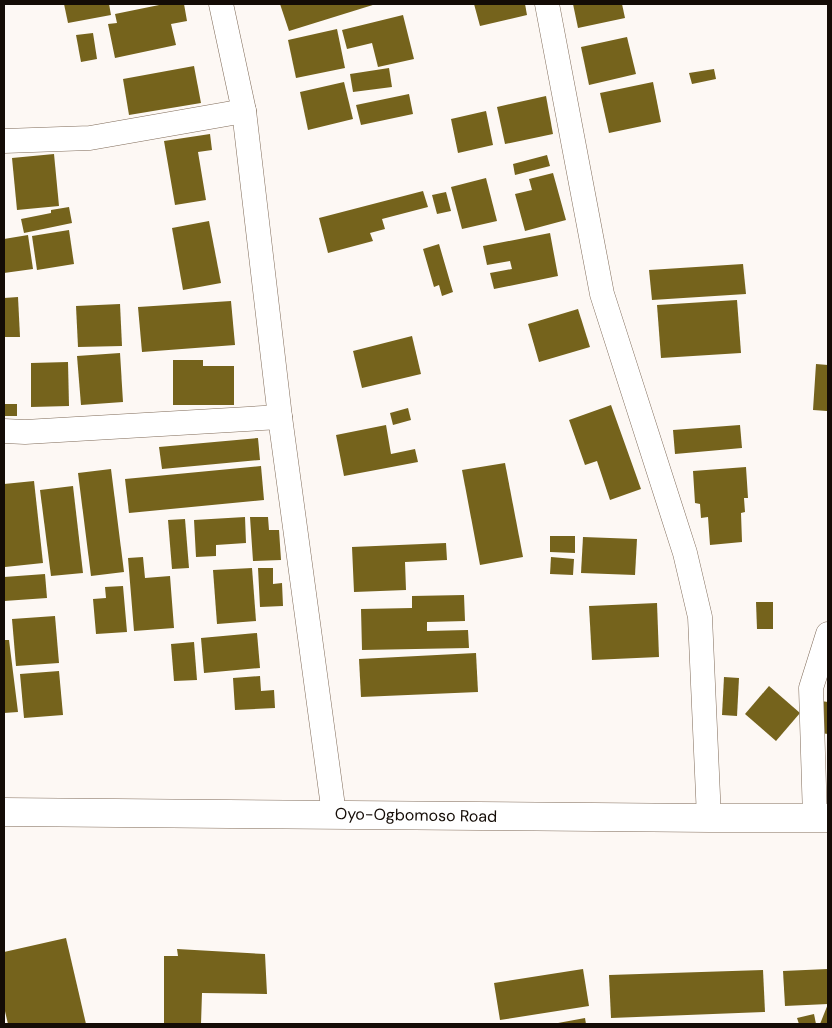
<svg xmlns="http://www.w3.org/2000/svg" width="832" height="1028" viewBox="0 0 832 1028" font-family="'DM Sans',sans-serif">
  <rect width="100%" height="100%" fill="#fdf8f4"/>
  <g fill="#75631c">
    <polygon points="64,4 109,4 111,15 68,23"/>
    <polygon points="164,4 184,4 187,21 171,24 176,45 115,58 108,24 117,23 115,14"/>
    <polygon points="280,4 376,4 289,31"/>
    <polygon points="474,4 525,4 527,15 480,26"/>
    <polygon points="573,4 622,4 625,18 578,28"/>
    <polygon points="403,15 414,59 378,67 372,43 347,49 342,30"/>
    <polygon points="337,29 345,68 296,78 288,40"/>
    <polygon points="93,33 97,59 81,62 76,35"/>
    <polygon points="627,37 636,74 589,85 581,47"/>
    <polygon points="194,66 201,103 129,115 123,79"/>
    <polygon points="389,68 392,87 353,92 350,74"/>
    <polygon points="714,69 716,79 692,84 689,73"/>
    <polygon points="344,82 353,119 308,130 300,92"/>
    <polygon points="653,82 661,122 609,133 600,93"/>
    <polygon points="409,94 413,114 361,125 356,105"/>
    <polygon points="546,96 553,134 505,144 497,107"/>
    <polygon points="486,111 493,145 458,153 451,119"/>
    <polygon points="210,134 212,150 198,152 206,200 175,205 164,141"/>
    <polygon points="54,154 59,206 17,210 12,158"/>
    <polygon points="547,155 550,166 515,175 513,164"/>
    <polygon points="553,173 566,220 525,231 515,194 532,190 529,179"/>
    <polygon points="486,178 497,221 462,229 451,187"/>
    <polygon points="423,191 428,207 382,219 385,229 370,233 373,241 328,253 319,218"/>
    <polygon points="446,192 451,211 437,214 432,195"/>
    <polygon points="69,207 72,223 24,233 21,219 51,213 51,210"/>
    <polygon points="209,221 221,283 183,290 172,228"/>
    <polygon points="69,230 74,264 37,270 32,236"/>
    <polygon points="550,233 558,276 494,289 490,273 512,269 510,261 487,265 483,246"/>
    <polygon points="28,235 33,269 4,273 4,239"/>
    <polygon points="439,244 453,292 442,296 439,285 434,287 423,249"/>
    <polygon points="743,264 746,294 652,300 649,270"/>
    <polygon points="18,297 20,337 4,337 4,298"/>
    <polygon points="737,300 741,353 661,358 657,305"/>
    <polygon points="231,301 235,345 142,352 138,307"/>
    <polygon points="120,304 122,346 78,347 76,306"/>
    <polygon points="578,309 590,347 539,362 528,324"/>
    <polygon points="412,336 421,374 362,388 353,351"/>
    <polygon points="120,353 123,402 81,405 77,356"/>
    <polygon points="173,360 203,360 203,366 234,366 234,405 173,405"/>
    <polygon points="68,362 69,406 31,407 31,363"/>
    <polygon points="816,364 828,365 828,404 827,404 827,411 813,410"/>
    <rect x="4" y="404" width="13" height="12"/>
    <polygon points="611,405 641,489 610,500 597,461 585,465 569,420"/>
    <polygon points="408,408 411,420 393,425 390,413"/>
    <polygon points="386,425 391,454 415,449 418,462 344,476 336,435"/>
    <polygon points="740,425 742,448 675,454 673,430"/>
    <polygon points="258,438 260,460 162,469 159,447"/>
    <polygon points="505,463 523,557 480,565 462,470"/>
    <polygon points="261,466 264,500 129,513 125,479"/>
    <polygon points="746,467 748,498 744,498 745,512 741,513 742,542 710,545 708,517 701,518 700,504 695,503 693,471"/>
    <polygon points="111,469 124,572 91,576 78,473"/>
    <polygon points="34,481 43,563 5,567 4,551 4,484"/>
    <polygon points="73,486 83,573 51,576 40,490"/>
    <polygon points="245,517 246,543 216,545 216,556 196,557 194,520"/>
    <polygon points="250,517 268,517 269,530 279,530 281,560 253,561"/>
    <polygon points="185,519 189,568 172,569 168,520"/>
    <polygon points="550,536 575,536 575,553 550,552"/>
    <polygon points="583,537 637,539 635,575 581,573"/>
    <polygon points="446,543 447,560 405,562 406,590 354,592 352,547"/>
    <polygon points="143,557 145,578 170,576 174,628 134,631 128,558"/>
    <polygon points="551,557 574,559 573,575 550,574"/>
    <polygon points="252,568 256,621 217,624 213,570"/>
    <polygon points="258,568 273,568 273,584 282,583 283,606 260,607"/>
    <polygon points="45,574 47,598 4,601 4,577"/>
    <polygon points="123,586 127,632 96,634 93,599 106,598 105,587"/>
    <polygon points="464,595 465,621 427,622 427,631 468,630 469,648 362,650 361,609 412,608 412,596"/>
    <polygon points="756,602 773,602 773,629 757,629"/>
    <polygon points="657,603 659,657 592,660 589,606"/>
    <polygon points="55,616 59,663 16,666 12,619"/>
    <polygon points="257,633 260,668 204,673 201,638"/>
    <polygon points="4,640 9,640 18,712 4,713"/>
    <polygon points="194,642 197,680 174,681 171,644"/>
    <polygon points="476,653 478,692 361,697 359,659"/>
    <polygon points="59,671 63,715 24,718 20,674"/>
    <polygon points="260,676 261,691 274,690 275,708 235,710 233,678"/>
    <polygon points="724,677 739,678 737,716 722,715"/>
    <polygon points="769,686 800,713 776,741 745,714"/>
    <polygon points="821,701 828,702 828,734 820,733"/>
    <polygon points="66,938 86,1024 8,1024 4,1007 4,952"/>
    <polygon points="177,949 265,954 267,994 202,993 201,1024 164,1024 164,956 178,956"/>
    <polygon points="583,969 589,1006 500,1020 494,983"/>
    <polygon points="828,969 828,1004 785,1006 783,971"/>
    <polygon points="763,970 765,1012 611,1018 609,975"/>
    <polygon points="828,1004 828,1024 820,1024"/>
    <polygon points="814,1014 816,1024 799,1024 797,1018"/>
    <polygon points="585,1018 586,1024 558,1024 558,1023"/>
  </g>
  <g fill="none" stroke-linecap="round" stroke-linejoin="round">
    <g stroke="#806c5a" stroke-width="25">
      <g id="minor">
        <polyline points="221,4 244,111 280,417 334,814"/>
        <polyline points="547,4 602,294 685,553 700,617 709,818"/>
        <polyline points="4,141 90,138 244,111"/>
        <polyline points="4,431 25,432 280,417"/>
        <polyline points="815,818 811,688 828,634"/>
      </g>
    </g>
    <g stroke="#806c5a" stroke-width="29">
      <polyline id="trunk" points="4,812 709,818 828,818"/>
    </g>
    <use href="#minor" stroke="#fff" stroke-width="24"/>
    <use href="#trunk" stroke="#fff" stroke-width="28"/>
  </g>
  <g text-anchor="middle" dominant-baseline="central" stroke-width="4" stroke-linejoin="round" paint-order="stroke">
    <g font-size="16" fill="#140c06" stroke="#fff">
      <text transform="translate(416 815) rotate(1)">Oyo-Ogbomoso Road</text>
    </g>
  </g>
  <rect width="832" height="1028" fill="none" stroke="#140c06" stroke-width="10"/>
</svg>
